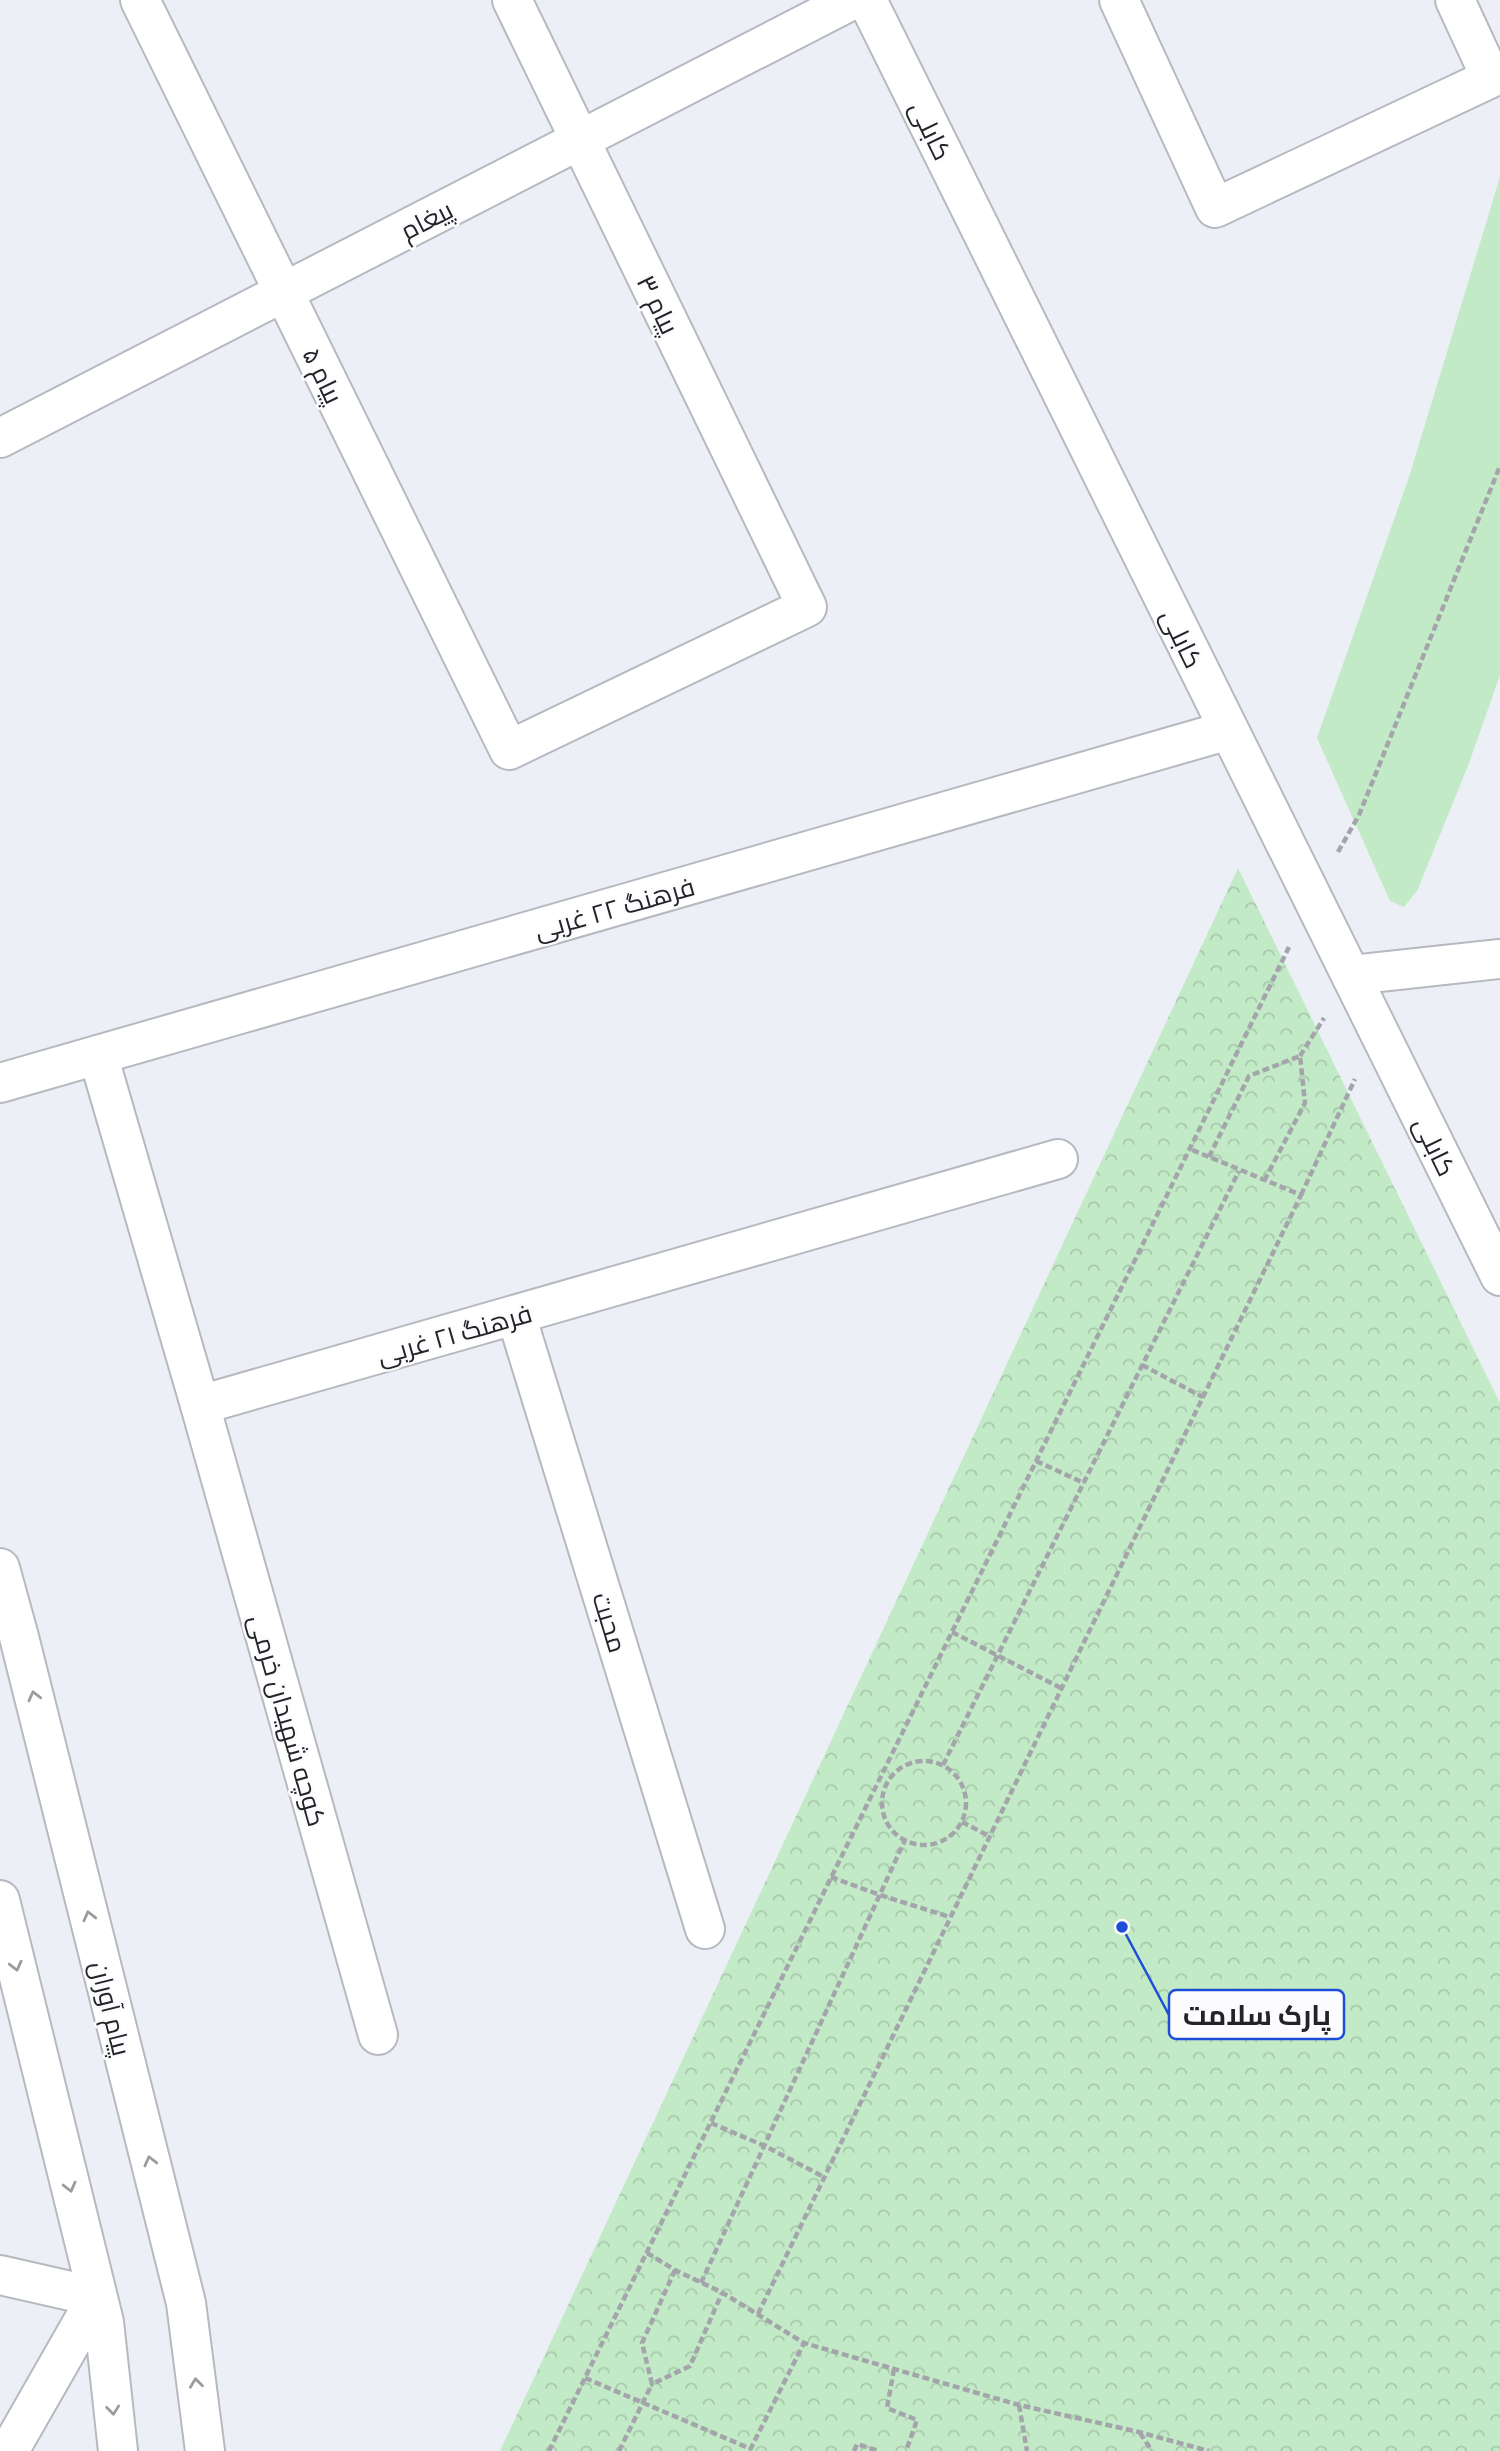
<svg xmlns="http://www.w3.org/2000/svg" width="1500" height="2451" viewBox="0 0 1500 2451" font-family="'Exo 2',Cairo,sans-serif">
  <defs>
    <pattern id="park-crowns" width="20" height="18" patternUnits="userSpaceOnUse" patternTransform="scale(1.75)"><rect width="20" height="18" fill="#c3eac7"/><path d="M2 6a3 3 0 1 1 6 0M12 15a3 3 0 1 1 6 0" fill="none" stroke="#a7c9ab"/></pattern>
  </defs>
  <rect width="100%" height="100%" fill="#edeff7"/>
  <polygon fill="#c3eac7" points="1500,177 1500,675 1468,766 1417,891 1404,907 1390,901 1317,738 1410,474"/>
  <polygon fill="url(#park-crowns)" points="1238,868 1500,1403 1500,2451 500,2451"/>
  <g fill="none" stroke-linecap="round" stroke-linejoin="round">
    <g stroke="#b7b9c1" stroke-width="42">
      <g id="minor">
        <polyline points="140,0 509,750 807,607 512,0"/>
        <polyline points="867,0 1500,1276"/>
        <polyline points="1119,0 1215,208 1491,78 1455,0"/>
        <polyline points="0,438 852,0"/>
        <polyline points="1352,975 1500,959"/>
        <polyline points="98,1055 200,1405 1058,1159"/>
        <polyline points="0,1083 1229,730"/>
        <polyline points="516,1315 705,1929"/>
        <polyline points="200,1405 378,2035"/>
        <polyline points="0,2275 97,2297 9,2451"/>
      </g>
    </g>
    <g stroke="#b7b9c1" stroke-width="42">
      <g id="secondary">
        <polyline points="0,1568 19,1637 186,2303 205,2451"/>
        <polyline points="0,1900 104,2322 118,2451"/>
      </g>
    </g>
    <g stroke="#a3a5ab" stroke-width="4.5" stroke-dasharray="7 3.5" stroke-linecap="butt">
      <polyline points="1338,852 1359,815 1500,466"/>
      <polyline points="1300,1056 1324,1018"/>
      <polyline points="1209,1157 1249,1076 1300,1056 1305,1103 1264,1181"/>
      <polyline points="1301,1195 1355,1079"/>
      <polyline points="1142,1365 1203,1397"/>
      <polyline points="1036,1461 1084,1483"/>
      <polyline points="952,1632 1061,1688"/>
      <circle cx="924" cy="1803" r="42"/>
      <polyline points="943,1765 1239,1171"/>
      <polyline points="962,1822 989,1836"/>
      <polyline points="831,1877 880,1895 950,1917"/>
      <polyline points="711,2123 765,2146 824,2177"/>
      <polyline points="647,2253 675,2270 723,2293 804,2343 1019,2405 1139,2432 1209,2451"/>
      <polyline points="675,2270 642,2343 652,2384 690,2366 722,2293"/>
      <polyline points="701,2283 905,1840"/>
      <polyline points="758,2314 1301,1195 1190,1149"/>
      <polyline points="894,2369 887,2408 917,2420 906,2451"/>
      <polyline points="585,2378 751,2449"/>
      <polyline points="1019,2405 1027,2451"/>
      <polyline points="1140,2433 1152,2451"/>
      <polyline points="750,2450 804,2343"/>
      <polyline points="549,2451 1289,947"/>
      <polyline points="619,2451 652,2384"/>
      <polyline points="854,2451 857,2444 879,2451"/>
    </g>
    <use href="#minor" stroke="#fff" stroke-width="38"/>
    <use href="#secondary" stroke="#fff" stroke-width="38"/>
  </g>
  <defs><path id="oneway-chevron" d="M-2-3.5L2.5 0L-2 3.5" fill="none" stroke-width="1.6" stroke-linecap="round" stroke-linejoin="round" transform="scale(1.75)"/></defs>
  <g stroke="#9c9c9e">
    <use href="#oneway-chevron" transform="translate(34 1696) rotate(-104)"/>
    <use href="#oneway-chevron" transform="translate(89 1916) rotate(-104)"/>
    <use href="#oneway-chevron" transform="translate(16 1966) rotate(76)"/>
    <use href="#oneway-chevron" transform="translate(150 2161) rotate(-104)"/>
    <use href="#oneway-chevron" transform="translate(70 2187) rotate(76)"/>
    <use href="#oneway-chevron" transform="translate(196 2383) rotate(-97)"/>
    <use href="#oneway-chevron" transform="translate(113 2410) rotate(84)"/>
  </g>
  <g text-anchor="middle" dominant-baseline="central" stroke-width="5" stroke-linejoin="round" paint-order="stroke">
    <g font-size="26" fill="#232427" stroke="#fcfcfe">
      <text transform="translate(932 130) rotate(64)">کابلی</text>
      <text transform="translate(426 219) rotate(-27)">پیغام</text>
      <text transform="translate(659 304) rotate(64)">پیام ۳</text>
      <text transform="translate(324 375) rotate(64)">پیام ۵</text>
      <text transform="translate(1183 638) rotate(64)">کابلی</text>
      <text transform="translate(614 907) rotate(-16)">فرهنگ ۲۲ غربی</text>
      <text transform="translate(1436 1146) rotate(64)">کابلی</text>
      <text transform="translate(454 1333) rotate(-16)">فرهنگ ۲۱ غربی</text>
      <text transform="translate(611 1622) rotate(73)">محبت</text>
      <text transform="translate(289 1720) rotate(74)">کوچه شهیدان خرمی</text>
      <text transform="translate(112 2008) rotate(76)">پیام آوران</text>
    </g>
  </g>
  <path fill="none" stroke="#1d4ed8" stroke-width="2.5" d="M1122 1927L1169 2015"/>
  <circle fill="#1d4ed8" stroke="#fcfcfe" stroke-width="2.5" cx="1122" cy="1927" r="7"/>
  <rect fill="#fcfcfe" stroke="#1d4ed8" stroke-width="2.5" x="1169" y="1990" width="175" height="49" rx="7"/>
  <g font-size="28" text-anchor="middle" font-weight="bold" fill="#232427">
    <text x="1257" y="2025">پارک سلامت</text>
  </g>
</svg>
